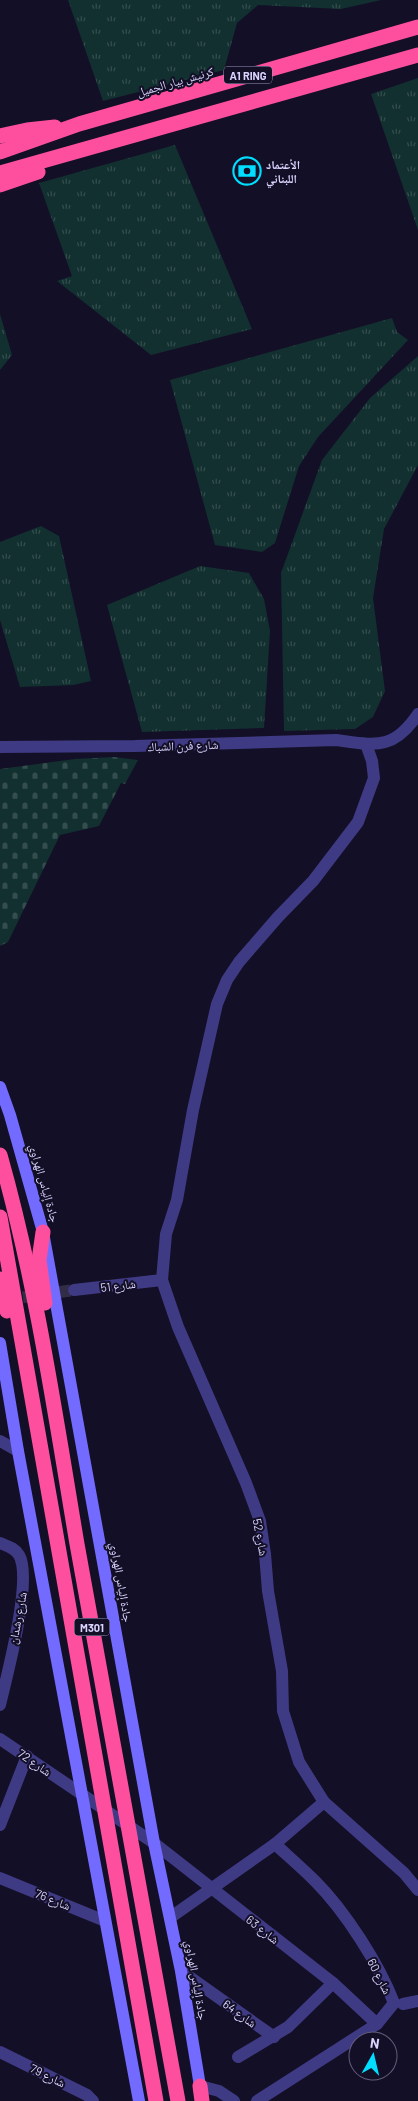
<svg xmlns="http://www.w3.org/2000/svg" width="418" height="2101" viewBox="0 0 418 2101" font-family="Barlow,'Noto Naskh Arabic',sans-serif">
  <defs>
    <pattern id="grass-tufts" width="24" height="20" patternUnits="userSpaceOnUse" patternTransform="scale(1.25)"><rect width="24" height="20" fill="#12302f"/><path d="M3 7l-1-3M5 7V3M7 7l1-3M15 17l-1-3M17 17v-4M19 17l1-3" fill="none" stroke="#344d4e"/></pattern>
    <pattern id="cemetery-stones" width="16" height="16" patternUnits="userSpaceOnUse" patternTransform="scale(1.25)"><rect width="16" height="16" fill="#12302f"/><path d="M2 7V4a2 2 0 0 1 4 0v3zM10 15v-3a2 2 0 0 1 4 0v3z" fill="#344d4e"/></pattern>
  </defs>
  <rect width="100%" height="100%" fill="#130f26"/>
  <g fill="url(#grass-tufts)">
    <polygon points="68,0 381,0 341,9 258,5 237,23 224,70 103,101"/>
    <polygon points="418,78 418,230 371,94"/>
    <polygon points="175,145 252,329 151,355 57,281 72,276 39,183"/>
    <polygon points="0,314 12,355 0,370"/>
    <polygon points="392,318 397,332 408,340 318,437 299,466 275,543 262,552 215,545 170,380"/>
    <polygon points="418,356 418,465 384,529 373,598 385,691 373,717 355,729 284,731 281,573 322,460 370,398"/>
    <polygon points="41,526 59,536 91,681 73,685 20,687 0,620 0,542"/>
    <polygon points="200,566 249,573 264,599 270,631 264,728 142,732 107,605"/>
  </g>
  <polygon fill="url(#cemetery-stones)" points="114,757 138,760 125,784 121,783 99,826 60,835 8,942 0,946 0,769 75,759"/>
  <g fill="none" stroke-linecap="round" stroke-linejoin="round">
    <polyline stroke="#312d47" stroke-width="12" stroke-dasharray="12 6" stroke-linecap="butt" points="5,1300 74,1290"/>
    <g stroke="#3f3a84" stroke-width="12">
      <polyline points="366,744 372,761 374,778 358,822 313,881 278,917 239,962 227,980 217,1004 193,1110 177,1200 166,1234 162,1280 178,1327 246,1483 260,1521 265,1554 268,1591 282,1671 283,1711 299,1762 324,1802 404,1873 418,1890"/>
      <path d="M0,747L135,746L336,740C375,745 393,751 418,714"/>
      <polyline points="74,1290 162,1280"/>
      <polyline points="0,1441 18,1451"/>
      <path d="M0,1543C7,1546 15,1548 19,1555C33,1579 7,1675 0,1705"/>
      <polyline points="0,1739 154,1843 333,1983 377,2024"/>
      <polyline points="0,1825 27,1756"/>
      <polyline points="0,1878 105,1921"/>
      <polyline points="171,1917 275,1844 324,1802"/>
      <polyline points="181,1971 274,2037"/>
      <polyline points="403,2004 418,2001"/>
      <polyline points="0,2052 87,2095 93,2101"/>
      <polyline points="238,2057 288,2027 333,1983"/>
      <polyline points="200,2086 219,2091 234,2101"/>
      <path d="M257,2101L377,2024L394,2003C379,1964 345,1911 315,1881C302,1868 288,1856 275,1844"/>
    </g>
    <g stroke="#736bff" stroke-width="12">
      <polyline points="0,1087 10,1115 43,1232 154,1843 181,1971 200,2086"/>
      <polyline points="0,1343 18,1451 139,2101"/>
    </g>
    <g stroke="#fe4f9e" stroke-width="15">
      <polyline points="0,136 27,130 55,127"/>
      <polyline points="0,152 79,124 418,27"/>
      <polyline points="0,173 418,55"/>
      <polyline points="0,185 38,172"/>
      <path d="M0,1155C36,1282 55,1413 77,1544C110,1730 145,1915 178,2101"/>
      <polyline points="0,1217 156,2101"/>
      <polyline points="43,1232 39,1260 45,1303"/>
      <polyline points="0,1279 7,1311"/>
      <polyline points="200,2086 202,2101"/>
    </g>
  </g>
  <defs>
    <g id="bank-ring" transform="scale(1.4375)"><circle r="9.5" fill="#130f26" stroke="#01ddfe" stroke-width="1.5"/><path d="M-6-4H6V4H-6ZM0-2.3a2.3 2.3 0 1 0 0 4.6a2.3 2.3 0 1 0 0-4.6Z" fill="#01ddfe"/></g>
  </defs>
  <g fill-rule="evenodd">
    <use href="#bank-ring" x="247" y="171"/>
  </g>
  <g text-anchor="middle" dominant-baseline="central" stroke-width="4" stroke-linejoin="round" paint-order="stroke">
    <g fill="#130f26" stroke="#9e99be" stroke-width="1">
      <rect x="224" y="66.5" width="48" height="17" rx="4"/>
      <rect x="74.5" y="1618.5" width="35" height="17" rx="4"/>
    </g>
    <g font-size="11" font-weight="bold" fill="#dad4ff">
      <text x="248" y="75">A1 RING</text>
      <text x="92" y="1627">M301</text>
    </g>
    <g font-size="12" fill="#dad4ff" stroke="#130f26">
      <text transform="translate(175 81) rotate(-16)">كرنيش بيار الجميل</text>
      <text transform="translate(183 745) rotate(-2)">شارع فرن الشباك</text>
      <text transform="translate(45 1183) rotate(74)">جادة إلياس الهراوي</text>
      <text transform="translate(118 1285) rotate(-7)">شارع 51</text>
      <text transform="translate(261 1537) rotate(79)">شارع 52</text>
      <text transform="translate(122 1582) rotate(80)">جادة إلياس الهراوي</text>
      <text transform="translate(17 1618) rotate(-79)">شارع رشدان</text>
      <text transform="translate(35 1762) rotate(35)">شارع 72</text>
      <text transform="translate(53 1899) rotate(22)">شارع 76</text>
      <text transform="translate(263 1929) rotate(38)">شارع 63</text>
      <text transform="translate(380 1976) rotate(63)">شارع 60</text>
      <text transform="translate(197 1980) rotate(80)">جادة إلياس الهراوي</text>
      <text transform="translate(240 2013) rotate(36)">شارع 64</text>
      <text transform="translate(48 2075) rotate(26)">شارع 79</text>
    </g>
    <g font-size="12" font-weight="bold" fill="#dad4ff" stroke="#130f26" text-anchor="start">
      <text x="266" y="164">الأعتماد<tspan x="266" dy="14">اللبناني</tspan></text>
    </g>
  </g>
  <g transform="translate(373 2056) rotate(8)"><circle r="24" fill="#130f26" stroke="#635e7d"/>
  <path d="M0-4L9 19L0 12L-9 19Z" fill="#01ddfe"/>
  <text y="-8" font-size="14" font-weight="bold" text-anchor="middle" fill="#dad4ff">N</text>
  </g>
</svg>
